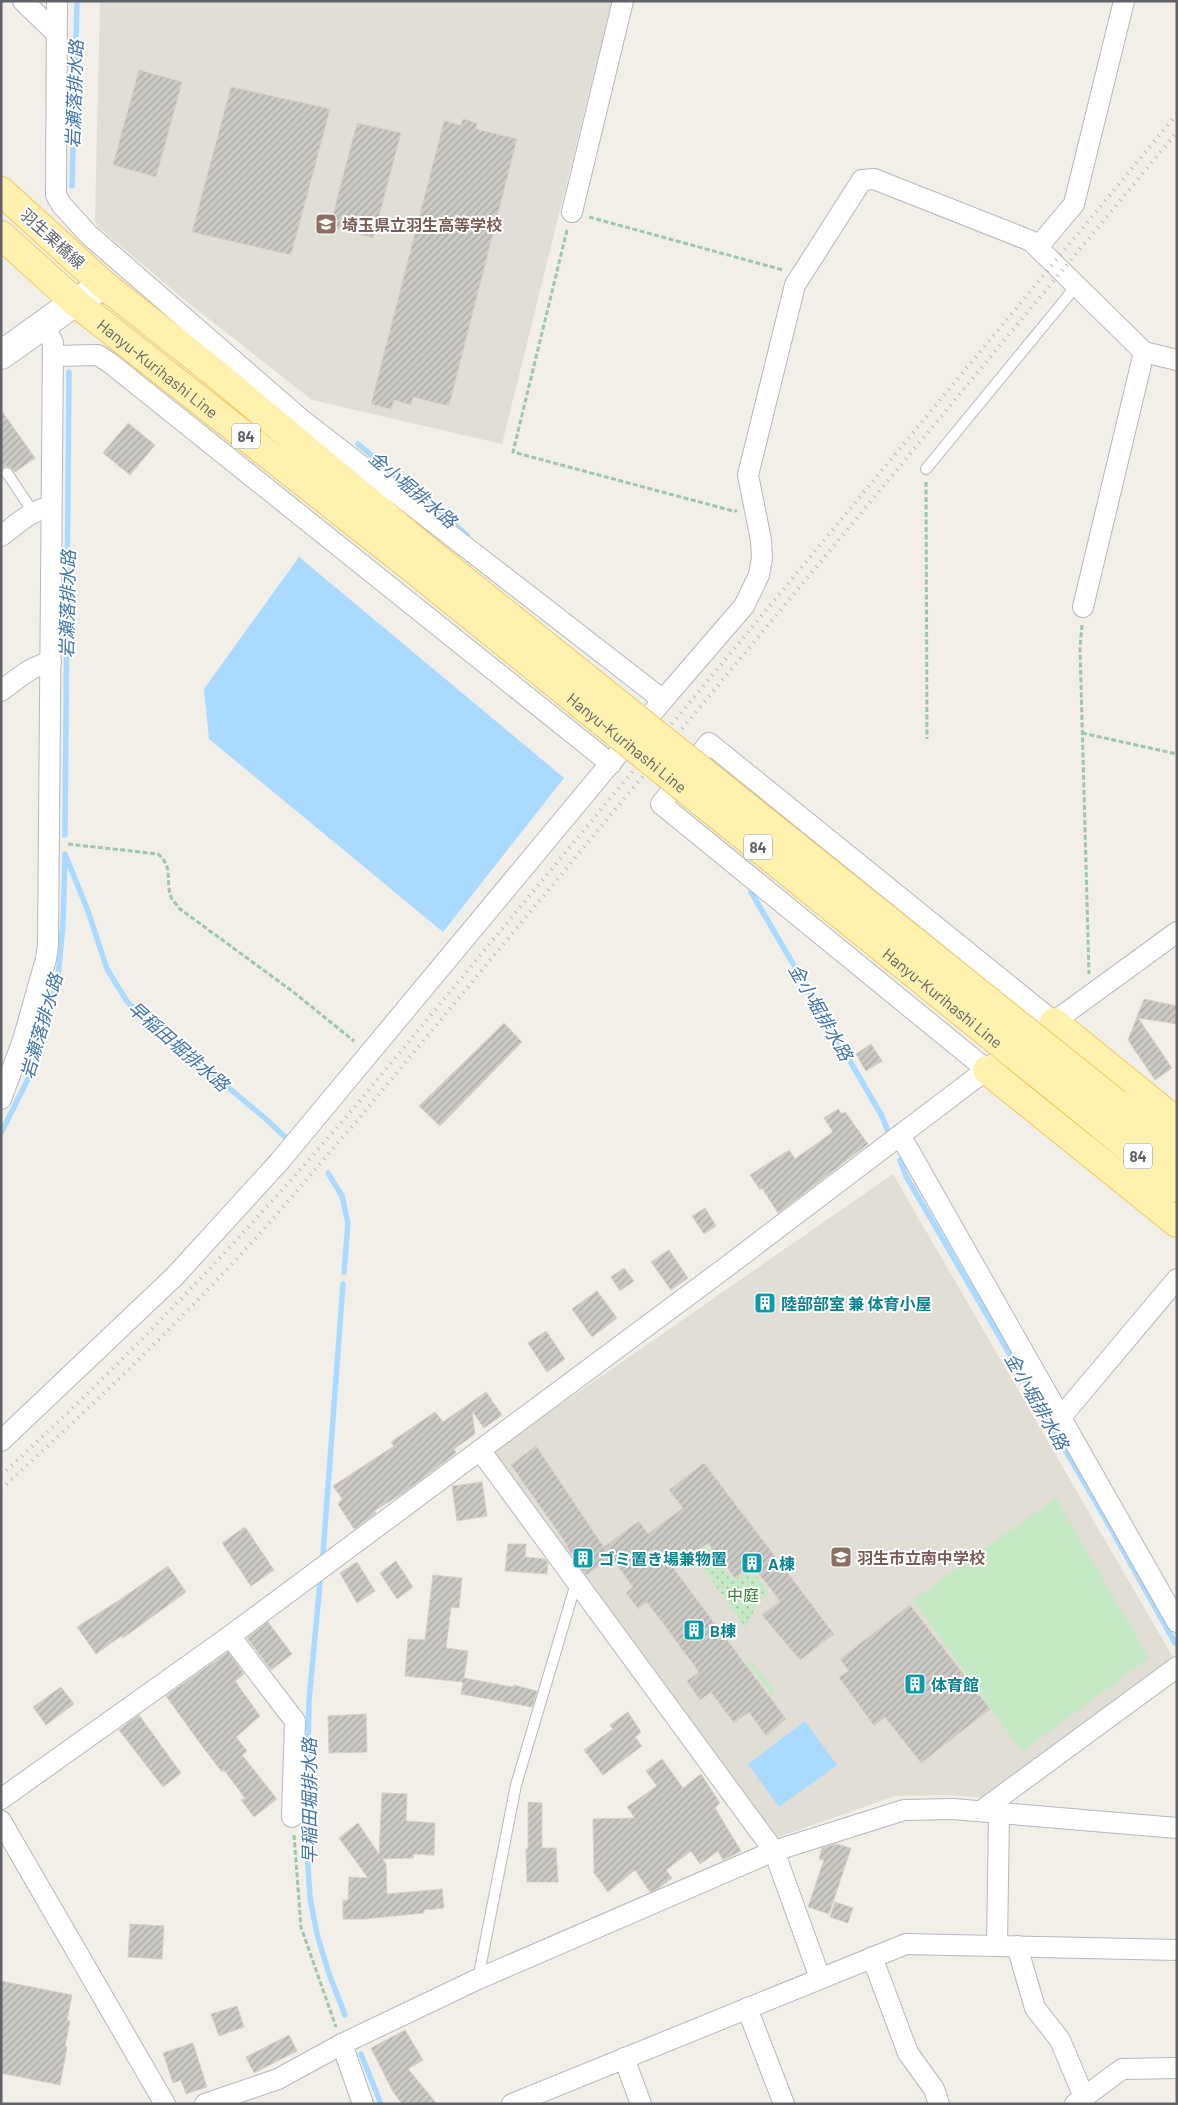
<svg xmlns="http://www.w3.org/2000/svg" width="1178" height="2105" viewBox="0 0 1178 2105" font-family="Barlow,'Noto Sans JP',sans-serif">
  <defs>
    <pattern id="garden-dots" width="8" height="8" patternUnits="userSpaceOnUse" patternTransform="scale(1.25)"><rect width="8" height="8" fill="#c5e8c5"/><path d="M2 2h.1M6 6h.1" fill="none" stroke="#a3c0a4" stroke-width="1.8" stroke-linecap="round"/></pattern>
    <pattern id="building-hatch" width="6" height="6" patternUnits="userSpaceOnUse" patternTransform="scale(1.25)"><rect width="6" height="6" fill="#cccac5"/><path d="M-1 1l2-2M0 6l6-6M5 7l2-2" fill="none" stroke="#a9a8a4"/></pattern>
  </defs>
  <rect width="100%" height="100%" fill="#f1efe8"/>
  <g fill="#e1ded6">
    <polygon points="100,1 612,1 502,444 312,400 181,297 98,227 95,221"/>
    <polygon points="893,1174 1175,1661 1001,1799 947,1795 895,1796 773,1839 492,1452"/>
  </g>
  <g fill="#c5e8c5">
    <polygon points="1056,1498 1149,1658 1022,1752 913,1600"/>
    <polygon points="752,1661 775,1692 772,1695 748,1664"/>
  </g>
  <polygon fill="url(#garden-dots)" points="718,1540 727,1555 721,1564 733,1581 751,1569 769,1593 758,1602 746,1628 697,1560"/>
  <g fill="#aadaff">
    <polygon points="299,557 564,778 443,932 209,739 204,689"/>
    <polygon points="805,1721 837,1765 779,1807 748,1764"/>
  </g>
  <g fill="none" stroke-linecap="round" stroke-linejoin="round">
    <g stroke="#aadaff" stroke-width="5.5">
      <polyline points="72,186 77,1"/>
      <polyline points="358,444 467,535"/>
      <polyline points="65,835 69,372"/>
      <polyline points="65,854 88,911 107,969 128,1003 267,1120 285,1137"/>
      <polyline points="751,892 882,1116 889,1134"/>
      <polyline points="1,1133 29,1077 44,1033 58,977 63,924 65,856"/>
      <polyline points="900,1160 906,1176 1105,1518 1175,1643"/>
      <polyline points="328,1173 342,1196 348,1223 344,1272"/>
      <polyline points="323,1554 343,1284"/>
      <polyline points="320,1582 309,1701 306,1834 310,1898 317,1934 328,1971 345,2015"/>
      <polyline points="361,2054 381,2104"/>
    </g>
  </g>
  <g fill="url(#building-hatch)" stroke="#d6d1c6">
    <polygon points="139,70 182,82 156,177 113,165"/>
    <polygon points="231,87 330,109 291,255 192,232"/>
    <polygon points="463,119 477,123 476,129 517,139 449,406 413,397 411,405 394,400 391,409 371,404 444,121 461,125"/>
    <polygon points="357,123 401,133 373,238 330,226"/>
    <polygon points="1,410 35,458 15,472 10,467 6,466 1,469"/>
    <polygon points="128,423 155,445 130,475 103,453"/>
    <polygon points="1144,999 1177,1006 1177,1024 1138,1018 1172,1068 1155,1080 1128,1040"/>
    <polygon points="504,1023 522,1042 440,1126 419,1106"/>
    <polygon points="871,1044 882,1061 866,1071 856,1054"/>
    <polygon points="838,1109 842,1114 845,1112 868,1144 778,1213 762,1188 760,1190 750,1175 789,1150 795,1159 833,1132 824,1118"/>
    <polygon points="705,1208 716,1226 704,1234 692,1216"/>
    <polygon points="669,1250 688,1278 671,1290 651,1262"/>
    <polygon points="624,1268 634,1281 620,1291 611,1277"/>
    <polygon points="597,1291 617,1318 592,1337 572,1309"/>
    <polygon points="546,1331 565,1359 547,1372 528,1343"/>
    <polygon points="486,1392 502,1415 484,1428 472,1411 475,1434 454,1449 456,1453 403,1493 374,1511 376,1513 354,1529 338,1504 342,1499 333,1486 394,1446 391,1442 435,1412 443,1422"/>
    <polygon points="536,1446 611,1558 586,1575 566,1546 568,1546 511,1465"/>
    <polygon points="704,1463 834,1634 800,1660 762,1615 780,1601 752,1565 735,1578 708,1543 674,1569 786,1719 766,1736 749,1712 734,1723 711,1692 700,1700 687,1681 699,1672 647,1602 638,1609 626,1593 633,1587 604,1547 639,1521 648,1534 683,1508 669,1490"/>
    <polygon points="482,1482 487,1516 457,1521 452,1486"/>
    <polygon points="245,1527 274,1570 251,1586 222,1543"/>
    <polygon points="508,1544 526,1544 525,1557 545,1559 548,1563 547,1574 505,1571"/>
    <polygon points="396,1561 413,1587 397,1599 380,1573"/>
    <polygon points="357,1562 375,1591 357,1603 340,1573"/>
    <polygon points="168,1566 186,1592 123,1638 121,1636 96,1654 77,1627 121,1599"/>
    <polygon points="433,1575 462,1578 459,1608 451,1607 446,1648 468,1651 464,1678 513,1687 514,1685 537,1691 532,1707 461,1694 463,1682 405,1676 408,1639 425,1640"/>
    <polygon points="910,1605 990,1709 921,1763 885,1717 874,1726 839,1677 849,1671 840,1659"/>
    <polygon points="268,1622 292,1654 271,1670 247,1638"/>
    <polygon points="228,1652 244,1674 235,1681 260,1716 236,1737 247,1751 242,1755 277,1799 254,1817 241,1800 245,1798 224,1770 222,1772 205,1750 166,1696"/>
    <polygon points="61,1687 74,1704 46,1725 33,1707"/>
    <polygon points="628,1712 641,1732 635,1737 642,1746 603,1775 584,1750 613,1729 610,1725"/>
    <polygon points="366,1714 367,1752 329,1753 328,1716"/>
    <polygon points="139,1715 181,1773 163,1787 119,1730"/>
    <polygon points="662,1759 683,1788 701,1774 720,1803 715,1808 741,1851 723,1860 718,1851 700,1864 691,1851 666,1870 672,1878 659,1888 650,1892 635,1870 608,1892 594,1873 593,1819 635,1818 627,1807 657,1786 646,1771"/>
    <polygon points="382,1793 407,1794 406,1821 435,1823 434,1855 414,1854 413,1858 382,1859 386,1864 387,1894 442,1889 444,1908 424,1910 424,1913 365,1919 343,1919 343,1900 348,1900 349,1877 368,1878 339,1838 358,1823 379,1854"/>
    <polygon points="528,1802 542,1803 542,1848 556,1848 558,1882 527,1882 526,1849 528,1849"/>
    <polygon points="836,1844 851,1848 829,1914 808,1907 824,1860 819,1859 822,1848"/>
    <polygon points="835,1902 853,1908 848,1923 830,1917"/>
    <polygon points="130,1924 164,1926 162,1959 128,1957"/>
    <polygon points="1,1981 72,1995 67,2020 70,2021 65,2046 67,2047 60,2085 1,2073"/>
    <polygon points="237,2006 244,2027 219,2036 211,2014"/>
    <polygon points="405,2030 423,2060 408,2069 437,2104 402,2104 393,2092 371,2048"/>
    <polygon points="289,2035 297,2051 254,2073 246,2057"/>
    <polygon points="193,2043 207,2087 186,2094 181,2080 173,2083 163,2053"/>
  </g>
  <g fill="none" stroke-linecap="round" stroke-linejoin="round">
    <g stroke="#b5b8bc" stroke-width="12">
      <g id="lane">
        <polyline points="926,469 1077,285"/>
        <polyline points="7,473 33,512"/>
        <polyline points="478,1979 516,1785 576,1583"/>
      </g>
    </g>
    <g stroke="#b5b8bc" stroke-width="22">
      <g id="street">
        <polyline points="23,1 56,33"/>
        <polyline points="572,212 623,1"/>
        <polyline points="1038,247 1074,204 1124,1"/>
        <polyline points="53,356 98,355 110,363 611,764"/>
        <path d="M1,536C16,525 32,509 51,507"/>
        <polyline points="1083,607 1144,352"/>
        <path d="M1,691C17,679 31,666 51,662"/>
        <polyline points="663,700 744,606 759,575 762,558 761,540 748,475 795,285 862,180 874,179 1031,241 1144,352 1177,360"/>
        <polyline points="1044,1029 1177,932"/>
        <polyline points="987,1070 661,804 709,743 1054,1022"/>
        <polyline points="1,1099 23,1040 46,959 48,945 53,343 48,333 41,326"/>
        <polyline points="900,1135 1177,1622"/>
        <polyline points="1061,1417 1177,1279"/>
        <polyline points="1,1441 175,1276 279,1162 663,700 302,420 88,234 61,204 56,195 57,1"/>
        <polyline points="480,1450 774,1851 820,1978"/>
        <polyline points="230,1636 295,1721 292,1817"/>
        <polyline points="1,1799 230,1636 721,1271 998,1061"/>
        <polyline points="981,1811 1177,1667"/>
        <polyline points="1,1821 165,2104"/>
        <polyline points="997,1946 999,1813"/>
        <polyline points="1017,1946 1035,2008 1060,2040 1084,2097"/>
        <polyline points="872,1957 908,2053 934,2089 939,2104"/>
        <polyline points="747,2008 784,2104"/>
        <polyline points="342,2044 363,2104"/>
        <polyline points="624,2058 641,2104"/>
        <polyline points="205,2104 278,2079 342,2044 478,1979 774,1851 904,1810 953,1809 1177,1828"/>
        <polyline points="512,2104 906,1944 1177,1950"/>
        <polyline points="1075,2104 1122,2069 1177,2068"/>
      </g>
    </g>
    <g stroke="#b6babf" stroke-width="30">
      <polyline id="secondary" points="1,355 75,302 104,285"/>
    </g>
    <g stroke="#f2c960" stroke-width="30">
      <g id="primary">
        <polyline points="1,191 104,285 215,373 430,553"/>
        <path id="s1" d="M1,235L75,302L416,571"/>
        <polyline points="1054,1022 1177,1122"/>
        <polyline points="987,1070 1177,1223"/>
        <polyline points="1116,1103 1177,1154"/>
        <polyline points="1100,1124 1177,1188"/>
      </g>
    </g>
    <g stroke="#9cc7a9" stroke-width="3" stroke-dasharray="5 2.5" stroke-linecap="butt">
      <polyline points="589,217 783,270"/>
      <polyline points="567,230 513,452 733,511 737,511"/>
      <polyline points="926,482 927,739"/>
      <polyline points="1082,625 1080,647 1089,974"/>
      <polyline points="1082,733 1177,754"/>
      <path d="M68,844L158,854C175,868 164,883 172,899C174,902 178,906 180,909L292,991L354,1041"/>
      <polyline points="294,1835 301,1927 336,2027"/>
    </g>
    <use href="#lane" stroke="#fff" stroke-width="10"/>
    <use href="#street" stroke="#fff" stroke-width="20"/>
    <use href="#secondary" stroke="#fff" stroke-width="28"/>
    <use href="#primary" stroke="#fff2af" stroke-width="28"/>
    <g stroke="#b6b7b8" stroke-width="4" stroke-dasharray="1 6" stroke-linecap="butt">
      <path d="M1,1475C125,1362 239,1241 348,1115L1177,114"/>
      <path d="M1,1489C94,1404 186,1317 270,1222C299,1189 327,1155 356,1122L1177,132"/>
    </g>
    <g stroke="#f2c960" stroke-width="30" stroke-linecap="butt">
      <g id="primary-bridge">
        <polyline points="430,553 1116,1103"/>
        <path id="s2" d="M416,571L1100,1124"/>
      </g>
    </g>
    <use href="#primary-bridge" stroke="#fff2af" stroke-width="28"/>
  </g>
  <defs>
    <g id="school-square" transform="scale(1.125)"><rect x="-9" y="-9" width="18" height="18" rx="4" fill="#8d6e63" stroke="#fff"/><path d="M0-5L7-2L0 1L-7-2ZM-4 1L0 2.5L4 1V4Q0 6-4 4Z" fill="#fff"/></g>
    <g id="building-square" transform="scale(1.125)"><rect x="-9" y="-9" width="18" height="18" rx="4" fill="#0f9aa8" stroke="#fff"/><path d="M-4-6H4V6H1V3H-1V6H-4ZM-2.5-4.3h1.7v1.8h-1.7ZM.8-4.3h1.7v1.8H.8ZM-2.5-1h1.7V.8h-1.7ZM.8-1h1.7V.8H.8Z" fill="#fff"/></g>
  </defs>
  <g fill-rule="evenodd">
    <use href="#school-square" x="326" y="224"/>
    <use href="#building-square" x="765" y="1303"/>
    <use href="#school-square" x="841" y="1557"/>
    <use href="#building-square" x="583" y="1558"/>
    <use href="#building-square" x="752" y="1563"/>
    <use href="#building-square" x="694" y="1630"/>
    <use href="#building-square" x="915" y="1684"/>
  </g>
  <g text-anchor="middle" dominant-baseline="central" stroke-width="4" stroke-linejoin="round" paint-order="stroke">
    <g fill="#fff" stroke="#8f9295" stroke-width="1">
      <rect x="232" y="423.5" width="28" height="25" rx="4"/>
      <rect x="744" y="834.5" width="28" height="25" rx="4"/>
      <rect x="1124" y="1143.5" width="28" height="25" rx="4"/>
    </g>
    <g font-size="15" font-weight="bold" fill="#5f6368">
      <text x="246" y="436">84</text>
      <text x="758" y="847">84</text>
      <text x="1138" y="1156">84</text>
    </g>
    <g font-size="16" font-weight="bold" fill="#785e54" stroke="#fff" text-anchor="start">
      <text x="342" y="224">埼玉県立羽生高等学校</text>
      <text x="857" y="1557">羽生市立南中学校</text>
    </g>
    <g font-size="16" fill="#5f6368" stroke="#fff">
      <text transform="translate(53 238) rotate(42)">羽生栗橋線</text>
      <text stroke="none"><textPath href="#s1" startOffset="206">Hanyu-Kurihashi Line</textPath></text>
      <text stroke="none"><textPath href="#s2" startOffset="272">Hanyu-Kurihashi Line</textPath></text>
      <text stroke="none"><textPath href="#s2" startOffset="678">Hanyu-Kurihashi Line</textPath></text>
    </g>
    <g font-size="16" font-weight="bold" fill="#0d838f" stroke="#fff" text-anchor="start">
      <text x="781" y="1303">陸部部室 兼 体育小屋</text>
      <text x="599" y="1558">ゴミ置き場兼物置</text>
      <text x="768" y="1563">A棟</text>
      <text x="710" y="1630">B棟</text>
      <text x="931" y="1684">体育館</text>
    </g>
    <g font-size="16" fill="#348238" stroke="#fff">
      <text x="743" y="1594">中庭</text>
    </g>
    <g font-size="18" font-style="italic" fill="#4174aa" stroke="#fff">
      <text transform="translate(74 94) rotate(-88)">岩瀬落排水路</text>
      <text transform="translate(413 489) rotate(40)">金小堀排水路</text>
      <text transform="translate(67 604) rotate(-89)">岩瀬落排水路</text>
      <text transform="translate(821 1012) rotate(60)">金小堀排水路</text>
      <text transform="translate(41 1026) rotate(-74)">岩瀬落排水路</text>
      <text transform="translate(179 1046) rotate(41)">早稲田堀排水路</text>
      <text transform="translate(1037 1401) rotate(60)">金小堀排水路</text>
      <text transform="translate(309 1801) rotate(-90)">早稲田堀排水路</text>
    </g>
  </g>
  <rect width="1178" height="2105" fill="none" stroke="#5f6368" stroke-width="5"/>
</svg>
